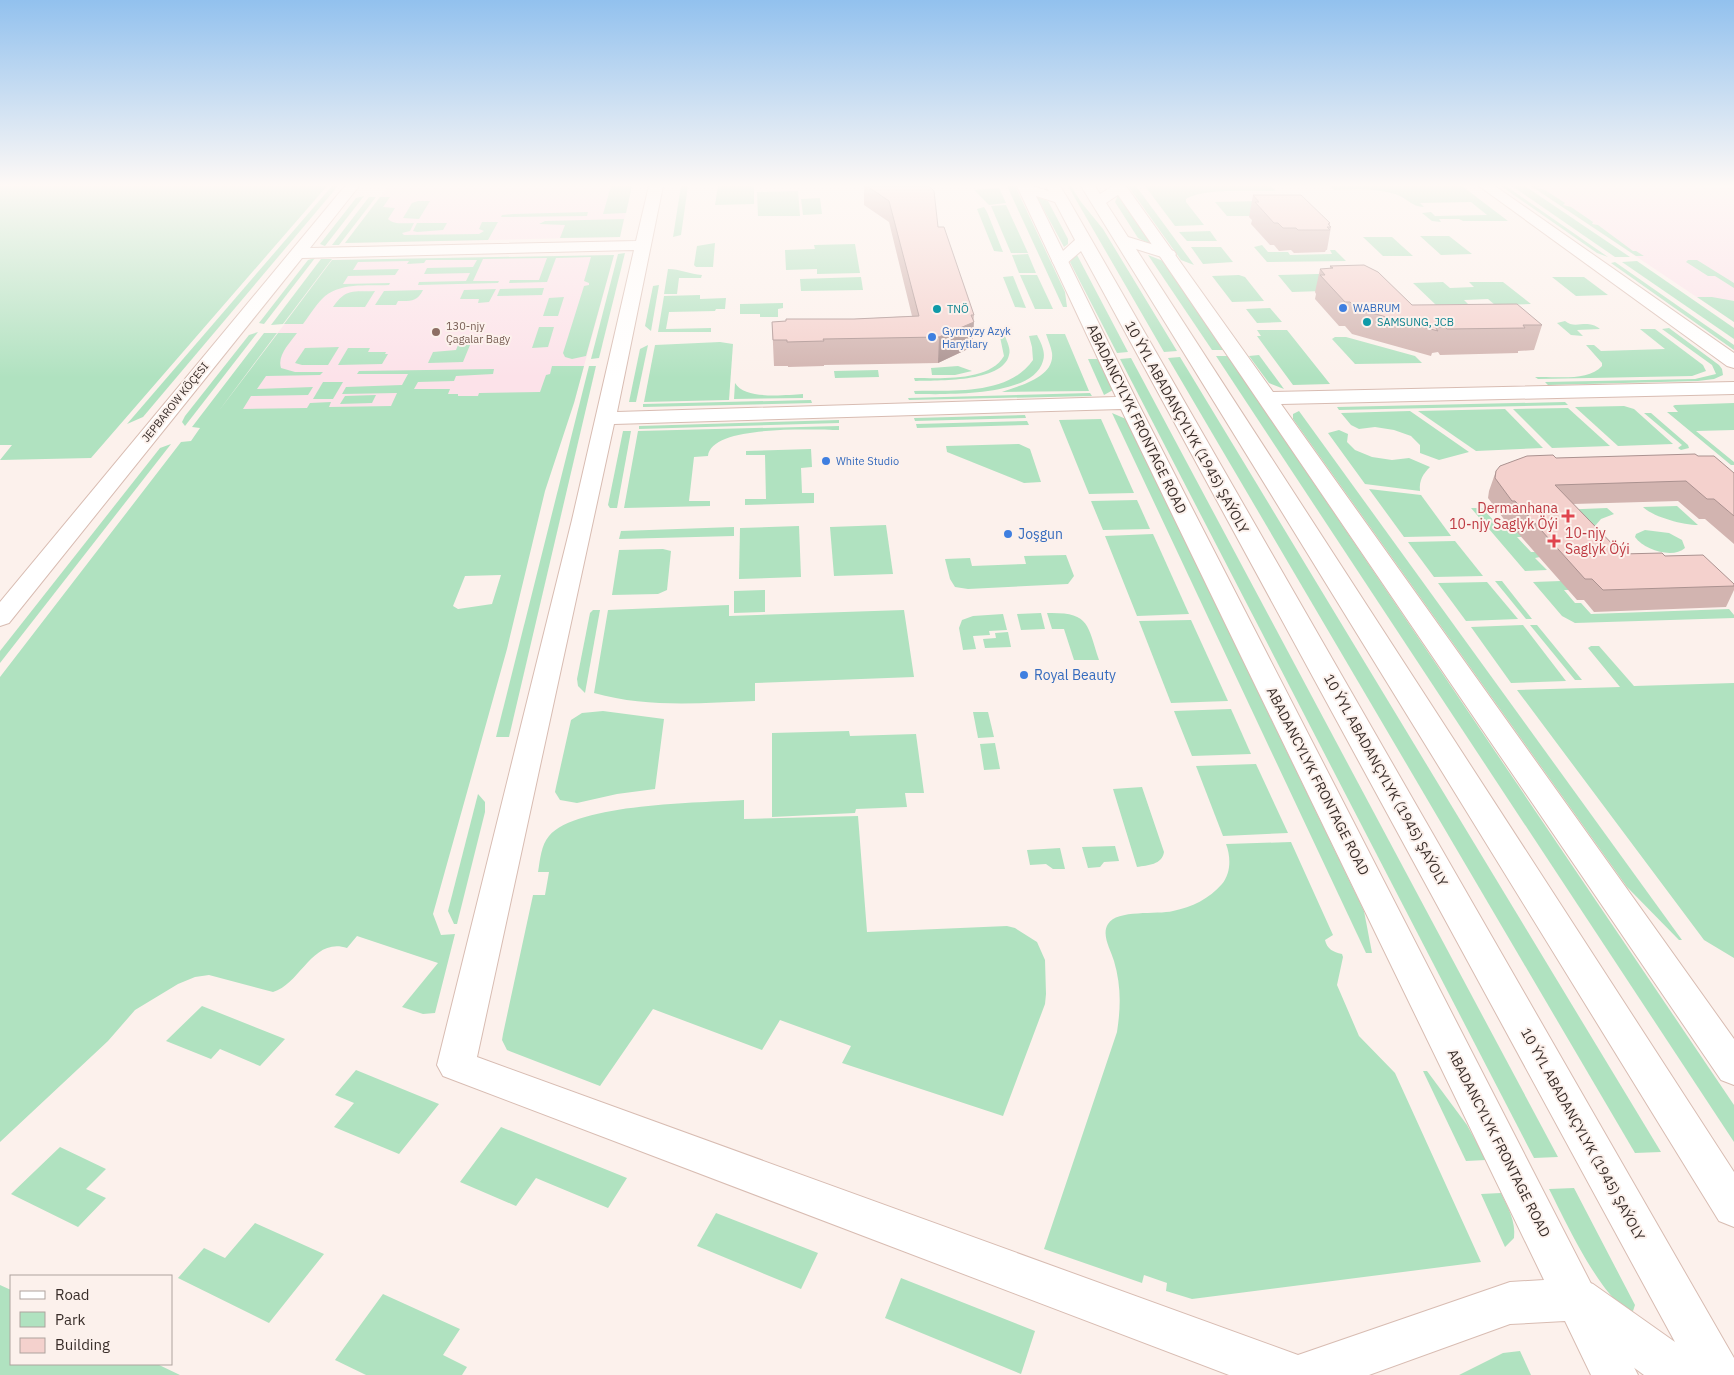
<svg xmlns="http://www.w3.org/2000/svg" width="1734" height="1375" viewBox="0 0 1734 1375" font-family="'IBM Plex Sans',sans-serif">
  <rect width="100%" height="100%" fill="#fcf1ec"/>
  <g fill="#fce2e9">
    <polygon points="388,186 632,186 620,237 345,243"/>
    <polygon points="1531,186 1693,186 1734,188 1734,322"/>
    <polygon points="614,255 574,403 219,412 332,260"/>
  </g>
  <g fill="#b0e2c0" fill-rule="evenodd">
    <polygon points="0,186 327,186 91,458 0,460 12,445 0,445"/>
    <polygon points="332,186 338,186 143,417 127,424"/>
    <polygon points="611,186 632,186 626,213 603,214"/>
    <polygon points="681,186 688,186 681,235 673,237"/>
    <polygon points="718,186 754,186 754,204 715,205"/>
    <polygon points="1007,186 1015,186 1065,292 1067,307 1063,307"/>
    <polygon points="1068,186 1071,186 1081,202 1103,229 1177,351 1164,352"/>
    <polygon points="1128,186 1136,186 1194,265 1181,260"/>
    <path d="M1145,186H1271L1276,191C1256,191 1201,188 1186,199V202L1204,225L1175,226Z"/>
    <path d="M1330,186H1462L1508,221H1463L1459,219H1439L1441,222L1432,221L1422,213L1431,212L1435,216L1487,215L1471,202L1420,203L1424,207C1412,207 1406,197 1395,194C1375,188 1355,189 1334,190Z"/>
    <polygon points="1501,186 1506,186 1608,257 1597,253"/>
    <polygon points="1512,186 1525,186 1630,257 1615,257"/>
    <polygon points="1531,186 1539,186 1537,188 1545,190 1565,203 1563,205 1571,207 1593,222 1592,224 1598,225 1633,251 1636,251 1644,256 1636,256"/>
    <polygon points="999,188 1006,203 989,205 974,190"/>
    <polygon points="798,191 800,216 758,216 757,192"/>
    <polygon points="1118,195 1152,245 1138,238 1115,202"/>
    <polygon points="364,196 325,246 320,244 356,198"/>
    <polygon points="369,197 376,197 339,245 332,245"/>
    <path d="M380,197H390L383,207L395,208L388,219C394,225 405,223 414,223L410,231L402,233L404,235L479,234L484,231L479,229L482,222H498L488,240L345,243Z"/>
    <polygon points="1037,197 1048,201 1068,239 1068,244 1064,247"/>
    <polygon points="820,198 822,214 803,215 801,199"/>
    <polygon points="418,201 430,201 419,219 403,218 412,203"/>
    <polygon points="1260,201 1254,216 1227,216 1215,202"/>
    <polygon points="1006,205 1028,253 1011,253 991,206"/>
    <polygon points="984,207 987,212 1003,252 994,251 977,209"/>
    <polygon points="588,212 587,216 501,217 502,215 513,214"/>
    <polygon points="624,219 620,237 560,238 565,225 539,224 545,221"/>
    <polygon points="417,223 447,223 443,230 417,232 413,231"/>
    <polygon points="1210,231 1217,241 1187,241 1179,232"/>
    <polygon points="1420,236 1449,236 1472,254 1441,255"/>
    <polygon points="1363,237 1392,237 1413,256 1383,256"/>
    <polygon points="715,243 713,267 696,267 694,265 697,246"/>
    <polygon points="855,244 860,273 817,274 817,269 786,270 785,250 815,249 814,245"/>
    <polygon points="1262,245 1268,252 1288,252 1290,255 1332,254 1330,250 1335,250 1346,261 1267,262 1254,247"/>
    <polygon points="1191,247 1221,247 1233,262 1203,264"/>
    <polygon points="625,253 599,358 591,359 618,254"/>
    <polygon points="1028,254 1036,273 1019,273 1012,255"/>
    <path d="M614,255L586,356L572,359L565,357L563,353L584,286L589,285V283L584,281L591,257L556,258L547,282L509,283L510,280H539L547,258L483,259L473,281H499L498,283L418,285L419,282L466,281L470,273L424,274L427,268L473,267L477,260H426L424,263L407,264L409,261L358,262L353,270L399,269L395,275L348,276L343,284L390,283L389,285C367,286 338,282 322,299C315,306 309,316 303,324H284L332,260Z"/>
    <polygon points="1075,255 1077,255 1128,352 1117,353 1070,262"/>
    <polygon points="1148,255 1163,261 1224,350 1212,350"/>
    <polygon points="315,258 264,324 259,323 308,260"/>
    <polygon points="321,259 332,259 283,324 271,325"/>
    <polygon points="1688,260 1697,260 1734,283 1734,288 1715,276 1708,276 1686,262"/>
    <polygon points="1637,261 1734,328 1734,339 1622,262"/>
    <polygon points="1615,262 1734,345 1734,350 1611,263"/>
    <path d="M668,269C680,269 690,274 702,275L701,278H679L677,294H664Z"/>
    <polygon points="1357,273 1322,291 1292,292 1278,275"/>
    <polygon points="1020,275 1037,275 1053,309 1035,309"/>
    <polygon points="1239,275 1245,277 1264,301 1232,302 1212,276"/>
    <polygon points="1013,276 1026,308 1015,307 1003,277"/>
    <polygon points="861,277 863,290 801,291 800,279"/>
    <polygon points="1552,277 1584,277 1608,295 1576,296"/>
    <polygon points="1443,282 1450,288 1474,287 1469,282 1503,282 1531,304 1495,305 1488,299 1464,300 1468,304 1436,305 1413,283"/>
    <polygon points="659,285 651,331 645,326 653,286"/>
    <polygon points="544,288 542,295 497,296 500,289"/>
    <polygon points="496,289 489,302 478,303 479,299 460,299 464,290"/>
    <path d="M423,290C417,302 411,301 398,301L396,305H375L384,291Z"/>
    <path d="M375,291L365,307H333C346,288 353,292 375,291Z"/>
    <polygon points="700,295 700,299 726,298 725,309 716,309 715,311 669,312 666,329 711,328 711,332 658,332 664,296"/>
    <polygon points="564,297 558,316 543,316 549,298"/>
    <polygon points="1697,297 1712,297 1734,301 1734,322"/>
    <polygon points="783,303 783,308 778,309 778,317 760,317 760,314 740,314 740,304"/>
    <polygon points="1270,308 1282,322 1257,323 1246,309"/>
    <path d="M1565,321C1576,330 1586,318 1600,329L1577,330L1583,336L1571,335L1557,323Z"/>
    <polygon points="539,327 554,327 548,347 532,348"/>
    <polygon points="1669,328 1719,365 1722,369 1723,375 1714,379 1698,381 1548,385 1545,382 1695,379 1716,374 1712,365 1662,329"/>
    <path d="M1640,329H1655L1703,365L1706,371L1692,376L1538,379L1535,377C1555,376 1588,382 1602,366V363L1586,345H1594L1601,351L1665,349Z"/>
    <polygon points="1257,330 1287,330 1330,384 1293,385 1257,336 1261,336"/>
    <polygon points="258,332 185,426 182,422 185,416 249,335"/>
    <path d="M264,333H277L218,412L278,333H297C290,343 277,355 281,368L295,372H323L320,375L266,376L257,389L313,387L308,395L251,396L243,409L307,408L310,403L331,402L329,407L391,406L397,393L342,394L346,387L402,385L408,374H357L359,371L494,369L493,374L456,376L454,381L418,382L414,389H450L448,394H458V396H478L479,393L540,392L546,375L550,374L552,366H584L574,403L545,491L507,649L433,914L441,935L455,934L435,1013L423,1014L402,1007L438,963L357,936L347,948C312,937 301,984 273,992L209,975L195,977L178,984L135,1010L108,1041L0,1142V677L181,442L191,441L200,428L192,427ZM501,575L492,604L458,609L453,606L465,576Z"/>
    <path d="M1046,334H1065L1089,391L1002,392C1018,386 1055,378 1052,353C1051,347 1048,340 1046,334Z"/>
    <path d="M1037,335C1041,343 1046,352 1043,361C1033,398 944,394 915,394L914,391C952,390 1008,396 1033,360L1032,347L1029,336Z"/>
    <path d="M1005,336C1007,342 1011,349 1009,355C1003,383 936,380 915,381L914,378C940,378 989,382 1004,356L1000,337Z"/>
    <polygon points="1335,337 1346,337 1415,356 1422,363 1355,364 1332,339"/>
    <polygon points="720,342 733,344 729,400 644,402 655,345"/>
    <polygon points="458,345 470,345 463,362 428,363 433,352 456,350"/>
    <polygon points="648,345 636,402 629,402 640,349"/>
    <polygon points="339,347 328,365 302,365 295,363 305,348"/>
    <polygon points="348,348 370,348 368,352 386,352 385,354 388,354 382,364 338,365"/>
    <polygon points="1259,355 1284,389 1269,383 1249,356"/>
    <polygon points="1216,356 1228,356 1734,1105 1734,1142"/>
    <polygon points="1180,357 1661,1152 1635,1153 1168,358"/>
    <polygon points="1131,358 1558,1157 1534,1158 1120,359"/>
    <polygon points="1088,359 1099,359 1113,390 1104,395"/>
    <polygon points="589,366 596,366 509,737 496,737"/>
    <polygon points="958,366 972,371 955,375 932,375 931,368"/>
    <polygon points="878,370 879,377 835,378 834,371"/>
    <polygon points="323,382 343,382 333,399 313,399"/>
    <path d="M735,383C745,400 785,395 803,394V398L734,399Z"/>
    <polygon points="1090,393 1092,396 909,400 908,398"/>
    <polygon points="376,395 372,403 340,404 345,396"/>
    <polygon points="811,400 812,403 643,407 643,404"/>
    <polygon points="1565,402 1568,405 1339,410 1337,407"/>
    <polygon points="1734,403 1734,430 1696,431 1734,462 1734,465 1731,465 1667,412 1678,412 1673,406 1675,405"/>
    <polygon points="1624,406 1634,409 1673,444 1618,446 1575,407"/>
    <polygon points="1568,408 1610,446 1552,448 1513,409"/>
    <polygon points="1505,409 1543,448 1476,451 1418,411"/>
    <polygon points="1299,411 1682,940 1679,940 1627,887 1293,419 1293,414"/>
    <polygon points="1410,411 1469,452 1439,460 1420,453 1420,445 1411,436 1394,430 1375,427 1359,429 1351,425 1341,413"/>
    <polygon points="1112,413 1126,419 1364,911 1372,953 1366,953"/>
    <polygon points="1644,413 1651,413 1688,445 1689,448 1681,450 1678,448 1682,445"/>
    <polygon points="1025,415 1026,418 915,421 914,418"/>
    <polygon points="1101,419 1134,493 1089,494 1059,420"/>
    <polygon points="839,420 839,423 639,429 639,426"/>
    <polygon points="1027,421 1029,425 917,428 916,424"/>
    <path d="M839,426V430C815,430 711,424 708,456L694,457L689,501H710V506L624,508L638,431Z"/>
    <path d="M1339,430L1348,434L1347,442L1355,450L1372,457L1392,460L1409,458L1430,467C1423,474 1419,480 1420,491L1365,484L1328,433Z"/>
    <polygon points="623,431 631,431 617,508 610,508 608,505"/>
    <polygon points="171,444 0,663 0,651 160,448"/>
    <polygon points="1019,444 1030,449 1041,482 1024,483 947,452 946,446"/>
    <polygon points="811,449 812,467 801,468 802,493 814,493 814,503 745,505 745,499 766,499 765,455 746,455 746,451"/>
    <polygon points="1369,489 1421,495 1451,536 1404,537"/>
    <polygon points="1137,500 1150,529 1103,530 1091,501"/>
    <path d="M1677,506L1698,525C1683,525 1653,517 1643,507Z"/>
    <polygon points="1471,508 1482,508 1497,524 1511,524 1522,537 1517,537 1531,552 1536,552 1540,557 1535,558 1547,570 1525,571"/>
    <polygon points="1607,508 1614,514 1601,519 1594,527 1558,510"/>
    <polygon points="886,525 893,574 834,576 830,527"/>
    <polygon points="799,526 801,577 739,579 740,528"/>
    <polygon points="734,527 734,536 619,539 621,531"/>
    <path d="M1645,530L1669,533L1682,540L1685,548C1673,559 1644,550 1635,537L1636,534Z"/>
    <polygon points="1153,534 1189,614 1137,616 1105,536"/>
    <polygon points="1455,541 1483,576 1434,577 1408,542"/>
    <polygon points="663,549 671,551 667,590 658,594 612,595 619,550"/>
    <polygon points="1066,555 1074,576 1068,584 968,589 955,587 950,579 945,559 970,558 972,566 1026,564 1024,556"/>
    <polygon points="1495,581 1502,581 1532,619 1526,619"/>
    <polygon points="1561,581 1569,590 1564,590 1575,603 1581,603 1591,614 1729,609 1734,615 1734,618 1575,623 1562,616 1533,582"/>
    <polygon points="1487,582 1518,619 1466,621 1438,583"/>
    <polygon points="765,590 765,612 734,613 734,591"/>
    <path d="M729,605V616L904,610L914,677L755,683V701C700,703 647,708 594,693L608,610Z"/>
    <polygon points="593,610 600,610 585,693 578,686 577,679 590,613"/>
    <polygon points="1041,613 1045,629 1021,630 1017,614"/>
    <path d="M1047,613C1090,612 1087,624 1099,660H1074L1064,629H1052Z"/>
    <polygon points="1003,614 1007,630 989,631 990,635 973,636 976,649 963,650 959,628 962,620 973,616"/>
    <polygon points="1191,620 1228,701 1171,703 1139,621"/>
    <polygon points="1523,625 1566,681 1511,683 1471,627"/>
    <polygon points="1530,625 1537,625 1582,680 1575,680"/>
    <polygon points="1008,632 1011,647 985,648 983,639 996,638 995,633"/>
    <polygon points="1591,646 1599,646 1634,686 1734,683 1734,958 1704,940 1517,690 1620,687 1588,648"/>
    <polygon points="1231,709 1251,754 1192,756 1174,711"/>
    <polygon points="603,711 664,719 655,789 617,794 577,803 560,800 555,792 556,787 571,720 582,713"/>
    <polygon points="973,712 988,712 994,737 978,738"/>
    <polygon points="849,731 850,736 916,734 924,793 905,793 907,807 856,809 855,813 772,817 772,733"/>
    <polygon points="995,743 1000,769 984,770 980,744"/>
    <polygon points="1256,764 1288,833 1223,836 1196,766"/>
    <path d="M1142,787L1164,852C1162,865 1148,865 1137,867L1113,789Z"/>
    <polygon points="478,794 485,802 485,812 457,924 454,924 448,911"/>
    <path d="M744,800V819L858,816L867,932L1007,926L1015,928L1037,942L1045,960L1046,994L1045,1004L1003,1116L842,1063L851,1046L780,1020L762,1050L653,1009L600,1086L507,1050L502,1040L503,1034L533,895H545L549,872H538C540,860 541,845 549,836C577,803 701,803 744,800Z"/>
    <path d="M1291,842L1333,935L1325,940C1327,949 1333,952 1342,954L1343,957L1337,985L1359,1036L1395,1073L1481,1262L1192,1299L1166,1291L1167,1283L1144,1275L1142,1283L1044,1249L1117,1032C1121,1006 1121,985 1114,961C1111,950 1101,935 1108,924C1117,909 1157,915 1173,911C1192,907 1209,899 1222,884C1231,873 1231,857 1226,844Z"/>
    <polygon points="1115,846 1119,861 1104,862 1100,867 1088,868 1082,847"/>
    <polygon points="1060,848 1065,869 1053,869 1046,864 1030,865 1027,850"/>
    <polygon points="202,1006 285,1039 260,1066 220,1049 211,1059 166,1041"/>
    <polygon points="356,1070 439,1104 399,1154 334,1127 354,1103 335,1095"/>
    <polygon points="1423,1071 1427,1071 1467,1125 1486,1160 1466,1161"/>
    <polygon points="501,1127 627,1178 608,1208 536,1178 516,1206 460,1182"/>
    <polygon points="60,1147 106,1169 86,1189 106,1198 78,1227 11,1194"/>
    <path d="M1574,1188L1635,1305L1633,1311C1605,1308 1562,1214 1549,1189Z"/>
    <path d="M1501,1193C1508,1208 1516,1221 1514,1238L1505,1247L1481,1194Z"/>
    <polygon points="716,1213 818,1253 801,1289 697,1246"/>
    <polygon points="255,1223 324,1254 269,1323 178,1278 204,1248 225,1258"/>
    <polygon points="901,1278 1035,1331 1021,1374 885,1318"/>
    <polygon points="0,1285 11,1290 11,1364 157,1364 180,1375 0,1375"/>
    <polygon points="383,1294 460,1329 443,1355 467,1367 462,1375 366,1375 335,1360"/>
    <polygon points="1520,1351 1531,1375 1459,1375 1503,1353"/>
  </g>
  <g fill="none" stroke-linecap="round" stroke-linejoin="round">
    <g stroke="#d8bcb2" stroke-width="2">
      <g id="minor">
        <path d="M345,186H359L310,248L636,241L649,186H663L617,412L1116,397L1017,186H1031L1138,403L1638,1375H1591L1565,1321L1510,1324L1369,1375H1229L443,1076L437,1065L572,520L634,250L302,258L9,623L0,626V602ZM1121,409L1544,1280L1510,1282L1298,1355L477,1057L614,424Z"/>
        <polygon points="1112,186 1126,186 1273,392 1734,382 1734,394 1281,404 1734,1039 1734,1085 1721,1080"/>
        <polygon points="1479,186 1495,186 1734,353 1734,368 1727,366"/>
      </g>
    </g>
    <g stroke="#d8bcb2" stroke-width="2">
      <g id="major">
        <polygon points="1020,186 1032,186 1049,191 1046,186 1060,186 1068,199 1734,1358 1734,1375 1644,1375 1561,1314 1555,1299 1561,1284 1577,1278 1593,1284 1675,1342 1081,251 1066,264 1054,264 1052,261 1075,240 1055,202 1020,191 1018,188"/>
        <polygon points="1081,186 1095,186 1100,194 1113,186 1126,186 1125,190 1106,203 1128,237 1174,251 1176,254 1174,257 1168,259 1136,249 1734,1172 1734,1227 1719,1221"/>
      </g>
    </g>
    <use href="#minor" fill="#fff" fill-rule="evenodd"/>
    <use href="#major" fill="#fff" fill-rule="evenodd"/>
  </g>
  <g fill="#d2b4b0">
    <polygon points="864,186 929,186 938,227 974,315 972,347 938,363 824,365 824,366 788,367 788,366 774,366 772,322 854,319 912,316 889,222 864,205"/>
    <polygon points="1253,195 1330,223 1330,226 1331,227 1327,250 1326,250 1325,252 1294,253 1291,250 1279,251 1274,245 1270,245 1251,224 1252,220 1249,217"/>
    <polygon points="1330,266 1412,305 1542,325 1534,350 1518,351 1518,353 1440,355 1438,352 1432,353 1431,356 1352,334 1345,326 1339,326 1315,299 1316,294 1315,292 1320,269 1330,269"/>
    <polygon points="1698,456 1734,473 1734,544 1705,519 1699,519 1678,501 1573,504 1622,554 1665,556 1734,584 1734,590 1726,607 1594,612 1584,600 1577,600 1508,522 1506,522 1488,498 1489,491 1496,471 1556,458"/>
  </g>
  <polygon fill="#ab9290" points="974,322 972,347 938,363 939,337"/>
  <g fill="#f4d1cd" stroke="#ab9290">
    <polygon points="867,186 929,186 934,191 938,227 944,227 974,315 971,315 974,322 939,337 823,339 824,341 787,342 787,340 773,340 772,322 786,321 786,319 854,319 919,316 889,201"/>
    <polygon points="1253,195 1301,195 1330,223 1328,224 1331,227 1327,227 1330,230 1298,230 1296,228 1283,228 1278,223 1274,223 1255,202 1259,202"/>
    <polygon points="1364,265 1378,272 1412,305 1517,304 1542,325 1523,325 1525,328 1447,329 1445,327 1435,327 1438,331 1357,309 1350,302 1345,302 1320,275 1325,275 1320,269 1333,268 1330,266"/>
    <polygon points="1695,454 1698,456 1714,456 1734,473 1734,516 1714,499 1707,499 1686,481 1555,485 1622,554 1662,553 1665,556 1703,555 1734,584 1734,586 1603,590 1592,579 1585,579 1515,501 1512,501 1495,478 1496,471 1500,466 1527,456 1553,455 1556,458"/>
  </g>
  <linearGradient id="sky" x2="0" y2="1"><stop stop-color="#92c1ee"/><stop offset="0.49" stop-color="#fef9f6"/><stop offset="1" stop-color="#fef9f6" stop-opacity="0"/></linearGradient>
  <rect width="1734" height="378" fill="url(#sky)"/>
  <g fill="#3f7fe0" stroke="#fcf1ec" stroke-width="2">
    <circle cx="1343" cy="308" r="5"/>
    <circle cx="932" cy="337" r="5"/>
    <circle cx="826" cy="461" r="5"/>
    <circle cx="1008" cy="534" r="5"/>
    <circle cx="1024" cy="675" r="5"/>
  </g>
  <g fill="#0f9aa8" stroke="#fcf1ec" stroke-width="2">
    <circle cx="937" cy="309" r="5"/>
    <circle cx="1367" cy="322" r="5"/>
  </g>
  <circle fill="#8d6e63" stroke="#fcf1ec" stroke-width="2" cx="436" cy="332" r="5"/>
  <g fill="#e0444e" stroke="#fcf1ec" stroke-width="2">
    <path d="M1565.5 508.5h5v5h5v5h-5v5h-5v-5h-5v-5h5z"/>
    <path d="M1551.5 533.5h5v5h5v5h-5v5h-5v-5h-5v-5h5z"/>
  </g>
  <g text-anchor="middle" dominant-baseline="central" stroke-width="4" stroke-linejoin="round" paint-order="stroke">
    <g font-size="11" fill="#366cbe" stroke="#fcf1ec" text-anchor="start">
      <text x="1353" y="308">WABRUM</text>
      <text x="942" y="331">Gyrmyzy Azyk<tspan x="942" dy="13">Harytlary</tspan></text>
      <text x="836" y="461">White Studio</text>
    </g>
    <g font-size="11" fill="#0d838f" stroke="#fcf1ec" text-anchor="start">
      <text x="947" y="309">TNÖ</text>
      <text x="1377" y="322">SAMSUNG, JCB</text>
    </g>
    <g font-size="11" fill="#785e54" stroke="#fcf1ec" text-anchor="start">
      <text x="446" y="326">130-njy<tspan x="446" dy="13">Çagalar Bagy</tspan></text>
    </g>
    <g font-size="11" fill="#392e2a" stroke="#fcf1ec">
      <text transform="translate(175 402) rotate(-51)">JEPBAROW KÖÇESI</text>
    </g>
    <g font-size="14" fill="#392e2a" stroke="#fcf1ec">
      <text transform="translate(1137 419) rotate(64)">ABADANCYLYK FRONTAGE ROAD</text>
      <text transform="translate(1187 427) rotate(61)">10 ÝYL ABADANÇYLYK (1945) ŞAÝOLY</text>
      <text transform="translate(1386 780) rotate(61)">10 ÝYL ABADANÇYLYK (1945) ŞAÝOLY</text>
      <text transform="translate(1318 781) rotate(63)">ABADANCYLYK FRONTAGE ROAD</text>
      <text transform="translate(1583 1134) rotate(61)">10 ÝYL ABADANÇYLYK (1945) ŞAÝOLY</text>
      <text transform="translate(1499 1143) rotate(63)">ABADANCYLYK FRONTAGE ROAD</text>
    </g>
    <g font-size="14" fill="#be3a42" stroke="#fcf1ec" text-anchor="end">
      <text x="1558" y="508">Dermanhana<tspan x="1558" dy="16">10-njy Saglyk Öýi</tspan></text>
      <text x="1565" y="533" text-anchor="start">10-njy<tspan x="1565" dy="16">Saglyk Öýi</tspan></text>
    </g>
    <g font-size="14" fill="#366cbe" stroke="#fcf1ec" text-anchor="start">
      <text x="1018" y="534">Joşgun</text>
      <text x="1034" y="675">Royal Beauty</text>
    </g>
  </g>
  <rect x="10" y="1275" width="162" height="90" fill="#fcf1ec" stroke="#aea39e"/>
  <rect x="20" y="1291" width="25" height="8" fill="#ffffff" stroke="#aea39e"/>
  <text x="55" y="1300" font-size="15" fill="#392e2a">Road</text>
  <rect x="20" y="1312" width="25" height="15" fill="#b0e2c0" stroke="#aea39e"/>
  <text x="55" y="1325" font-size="15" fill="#392e2a">Park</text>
  <rect x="20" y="1338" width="25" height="15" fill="#f4d1cd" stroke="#aea39e"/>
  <text x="55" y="1350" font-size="15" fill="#392e2a">Building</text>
</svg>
